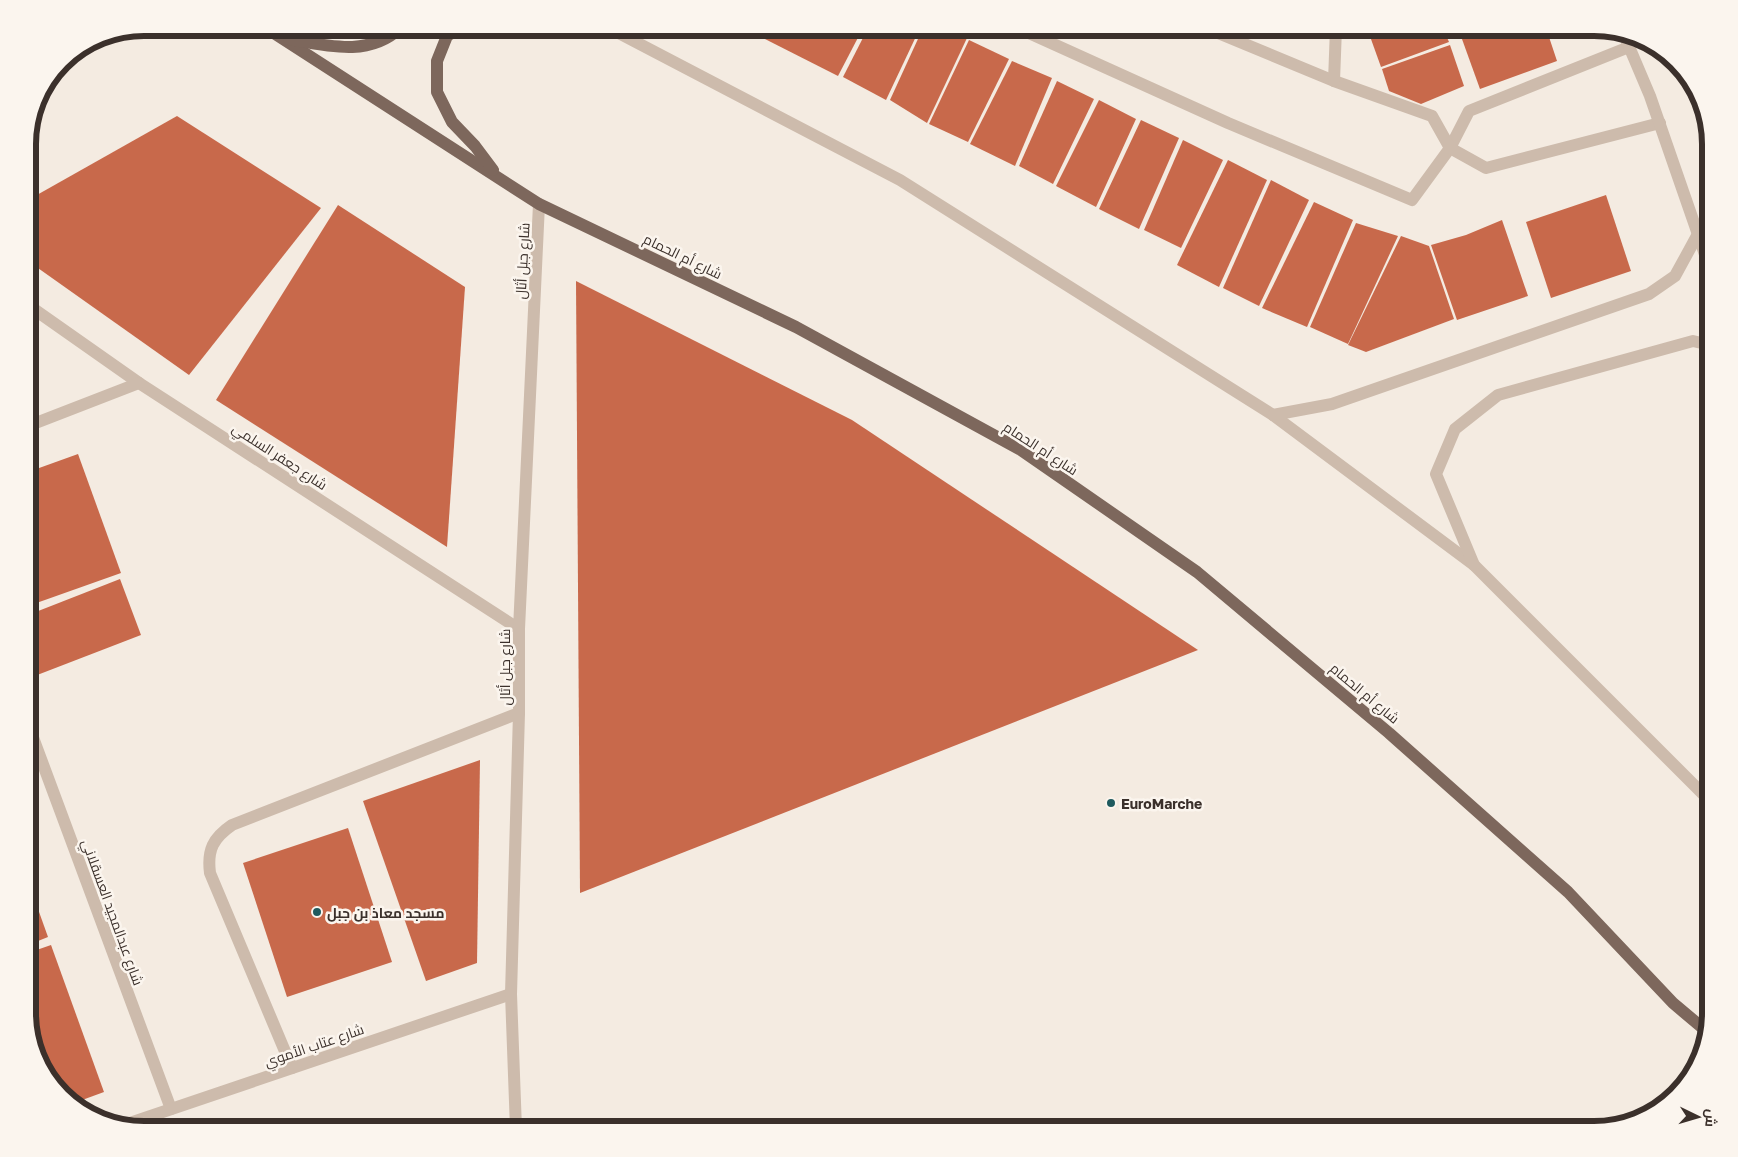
<svg xmlns="http://www.w3.org/2000/svg" width="1738" height="1157" viewBox="0 0 1738 1157" font-family="'Golos Text',Cairo,sans-serif">
  <rect width="100%" height="100%" fill="#f4ebe1"/>
  <g fill="#c8694b">
    <polygon points="743,28 863,28 838,76"/>
    <polygon points="868,28 920,28 886,100 843,77"/>
    <polygon points="923,28 946,28 967,38 927,123 890,100"/>
    <polygon points="1367,28 1443,28 1449,42 1381,67"/>
    <polygon points="1458,28 1546,28 1557,61 1480,89"/>
    <polygon points="969,40 1009,59 968,142 929,124"/>
    <polygon points="1450,45 1464,86 1421,104 1389,91 1382,69"/>
    <polygon points="1012,61 1052,78 1015,166 970,144"/>
    <polygon points="1057,81 1094,99 1053,184 1019,166"/>
    <polygon points="1099,100 1136,119 1096,207 1056,186"/>
    <polygon points="177,116 321,208 189,375 28,261 28,200"/>
    <polygon points="1141,120 1179,138 1139,229 1099,209"/>
    <polygon points="1183,140 1223,160 1181,248 1144,230"/>
    <polygon points="1228,160 1267,180 1219,287 1177,265"/>
    <polygon points="1271,180 1309,200 1259,306 1223,288"/>
    <polygon points="1606,195 1631,271 1551,298 1526,222"/>
    <polygon points="1314,202 1353,220 1307,327 1262,308"/>
    <polygon points="338,205 465,287 447,547 216,400"/>
    <polygon points="1502,220 1528,296 1457,320 1431,245 1466,235"/>
    <polygon points="1356,223 1398,236 1348,344 1310,327"/>
    <polygon points="1401,236 1429,246 1454,319 1366,352 1348,345"/>
    <polygon points="576,281 852,420 1198,650 580,893"/>
    <polygon points="78,454 121,573 28,606 28,472"/>
    <polygon points="120,579 141,635 32,677 28,667 28,615"/>
    <polygon points="480,760 477,963 426,981 363,801"/>
    <polygon points="348,828 392,962 287,997 243,863"/>
    <polygon points="28,881 48,937 28,945"/>
    <polygon points="51,945 104,1092 74,1103 43,1071 28,1020 28,953"/>
  </g>
  <g fill="none" stroke-linecap="round" stroke-linejoin="round">
    <g stroke="#cdbbac" stroke-width="12">
      <polyline points="609,28 900,180 1273,415 1474,565 1710,801"/>
      <polyline points="1018,28 1228,123 1412,200 1450,148 1469,111 1629,47"/>
      <polyline points="1206,28 1334,81 1432,116 1450,148 1486,168 1660,123"/>
      <polyline points="1625,37 1650,96 1710,269"/>
      <polyline points="1334,81 1336,28"/>
      <polyline points="28,305 139,383 519,629"/>
      <polyline points="1273,415 1332,404 1649,294 1675,276 1698,234"/>
      <polyline points="28,426 139,383"/>
      <polyline points="1474,565 1436,474 1455,429 1498,395 1693,341 1710,345"/>
      <polyline points="28,724 171,1109"/>
      <path d="M292,1068L210,873C207,850 213,838 232,825L519,713"/>
      <polyline points="127,1124 511,994"/>
      <polyline points="516,1129 511,994 519,713 519,629 539,204"/>
    </g>
    <g stroke="#7d675c" stroke-width="12">
      <polyline points="266,28 539,204 796,327 1021,450 1197,572 1389,733 1568,892 1673,1003 1705,1030"/>
      <polyline points="460,28 447,36 437,61 437,92 452,122 475,146 493,170"/>
      <path d="M289,39C328,46 369,57 400,28"/>
      <polyline points="1692,83 1701,108"/>
    </g>
  </g>
  <g fill="#1f5a5e" stroke="#fbf5ee" stroke-width="2">
    <circle cx="1111" cy="803" r="5"/>
    <circle cx="317" cy="912" r="5"/>
  </g>
  <g text-anchor="middle" dominant-baseline="central" stroke-width="5" stroke-linejoin="round" paint-order="stroke">
    <g font-size="14" fill="#3b302b" stroke="#fbf5ee">
      <text transform="translate(683 256) rotate(26)">شارع أم الحمام</text>
      <text transform="translate(522 261) rotate(-87)">شارع جبل أثال</text>
      <text transform="translate(1041 448) rotate(33)">شارع أم الحمام</text>
      <text transform="translate(280 456) rotate(33)">شارع جعفر السلمي</text>
      <text transform="translate(504 667) rotate(-90)">شارع جبل أثال</text>
      <text transform="translate(1365 693) rotate(40)">شارع أم الحمام</text>
      <text transform="translate(113 912) rotate(70)">شارع عبدالمجيد العسقلاني</text>
      <text transform="translate(314 1045) rotate(-19)">شارع عتاب الأموي</text>
    </g>
    <g font-size="14" font-weight="bold" fill="#3b302b" stroke="#fbf5ee" text-anchor="start">
      <text x="1121" y="803">EuroMarche</text>
      <text x="327" y="912">مسجد معاذ بن جبل</text>
    </g>
  </g>
  <path d="M0 0H1738V1157H0ZM144 36H1594A108 108 0 0 1 1702 144V1013A108 108 0 0 1 1594 1121H144A108 108 0 0 1 36 1013V144A108 108 0 0 1 144 36Z" fill="#fbf5ee" fill-rule="evenodd"/>
  <path fill="none" stroke="#3b302b" stroke-width="6" d="M144 36H1594A108 108 0 0 1 1702 144V1013A108 108 0 0 1 1594 1121H144A108 108 0 0 1 36 1013V144A108 108 0 0 1 144 36Z"/>
  <g transform="translate(1698 1117) rotate(95)" stroke="#fbf5ee" stroke-width="4" paint-order="stroke">
  <path d="M0-4L9 19L0 12L-9 19Z" fill="#3b302b"/>
  <text y="-8" font-size="14" font-weight="bold" text-anchor="middle" fill="#3b302b">ش</text>
  </g>
</svg>
